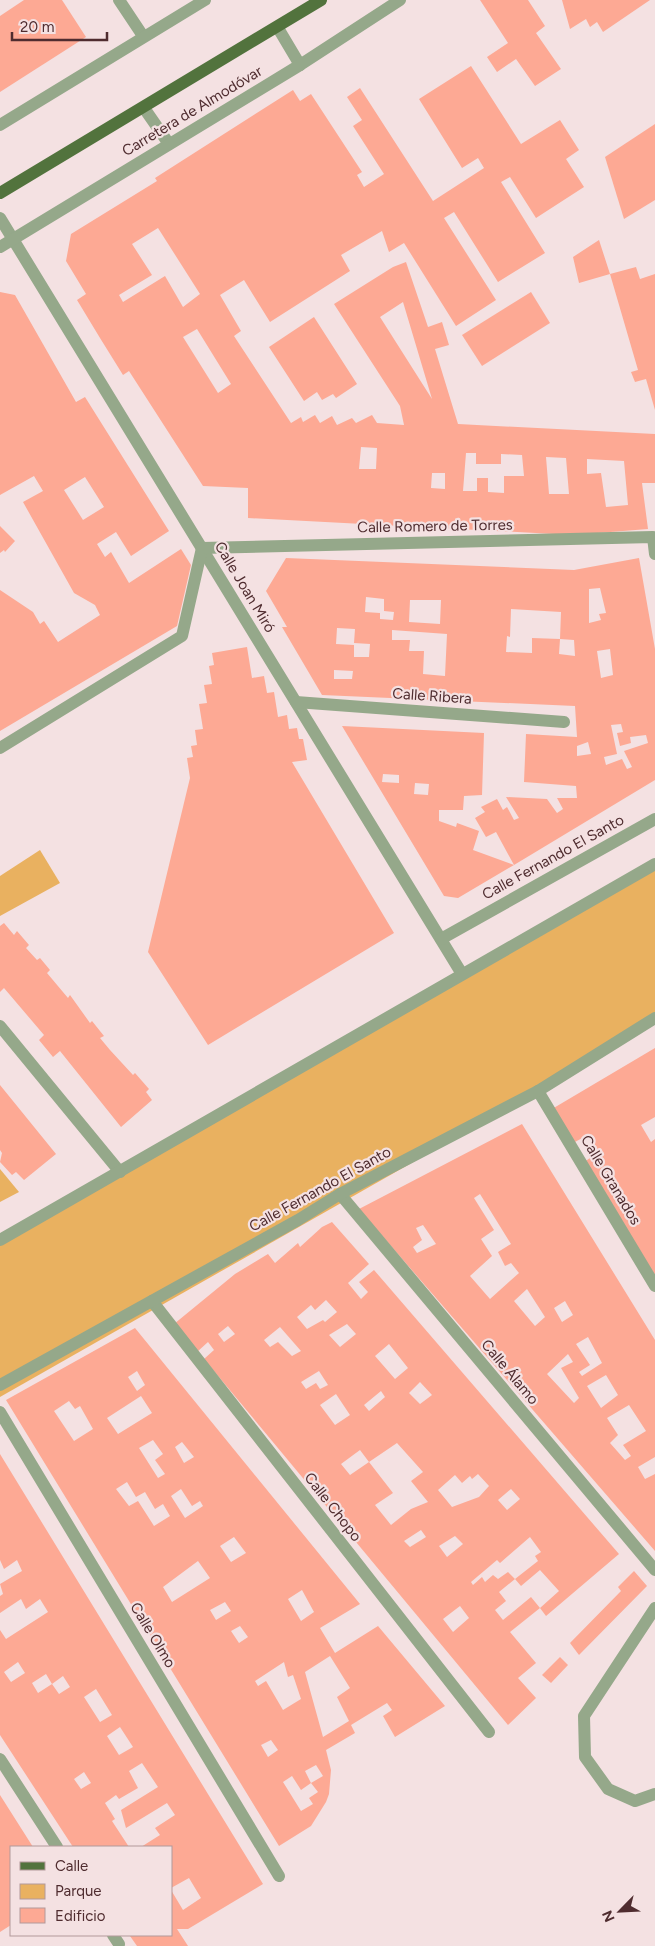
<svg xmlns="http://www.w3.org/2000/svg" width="655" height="1946" viewBox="0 0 655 1946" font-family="Figtree,sans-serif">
  <rect width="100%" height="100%" fill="#f4e1e2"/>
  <g fill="#e9b160">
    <polygon points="40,850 60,883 0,916 0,876"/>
    <polygon points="655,866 655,1018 538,1091 0,1397 0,1240"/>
    <polygon points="0,1169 19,1192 0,1202"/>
  </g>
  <g fill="#fda994" fill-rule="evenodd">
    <polygon points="24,0 62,0 86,37 0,92 0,16"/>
    <polygon points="480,0 528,0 545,26 536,33 561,69 535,86 516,59 497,72 487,57 508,43"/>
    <polygon points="562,0 650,0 603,32 597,22 590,27 586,19 570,29"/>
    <path d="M471,66L521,144L560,120L579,150L566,159L584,187L536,218L510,177L501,182L545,253L498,282L454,212L444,218L496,300L456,326L404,243L389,252L382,231L341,255L350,271L270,322L244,280L220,295L241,331L234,336L291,423L301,417L303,422L315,415L320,423L332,416L337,425L352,418L356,423L372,415L377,423L404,425L400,406L334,304L393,267L406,262L428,327L442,322L449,345L435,349L458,424L655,434V483H642L648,529L573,535L248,518V488L203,486L129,371L123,375L100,338L77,300L86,294L66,261L71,234L157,181L155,178L293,90L300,101L311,94L362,172L357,175L364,187L384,174L353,126L362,120L347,97L360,88L433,201L484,168L478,158L462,168L419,99ZM158,228L200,294L183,307L165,276L123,302L119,295L152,275L132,244ZM403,302L432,399L380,317ZM197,329L231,384L218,393L183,337ZM361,447L377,448L376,469H359ZM466,453H476V464H501V454L522,455L524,476H504V493L488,492V478H477V491H463ZM546,457L566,458L569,494H549ZM587,459L624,461L628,505L606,507L601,473L587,474ZM432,473H445V489L431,488Z"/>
    <polygon points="655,124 655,200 624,219 605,157"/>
    <polygon points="599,240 610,274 636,267 640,279 655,274 655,410 646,379 635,382 631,372 638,370 610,274 579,283 573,257"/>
    <path d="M0,292L15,295L76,402L85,397L169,531L131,556L116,532L97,544L105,557L111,552L129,583L181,549L191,565L177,626L0,731V590L33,612L40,624L44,621L58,642L100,615L95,605L74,593L23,502L43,491L34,476L0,495ZM85,477L104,507L83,520L64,490Z"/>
    <polygon points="531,292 550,323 482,366 462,335"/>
    <polygon points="314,317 357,384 336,398 333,394 322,400 317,392 304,401 269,347"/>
    <polygon points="0,526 15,541 5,552 4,550 0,553"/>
    <path d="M286,558L574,570L639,558L655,649V780L514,865L496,832L486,837L475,818L485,812L481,807L497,799L503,810L507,807L514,820L519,818L506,797L547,799L557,813L563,809L557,798H577L576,786L524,782L526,734L577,737L575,706L322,695L282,627H287L266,591ZM600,588L606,613L599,614L601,620L589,623V589ZM366,597L384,599V611L394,612L393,620L380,619V613L365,612ZM410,600H441L440,624L409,622ZM511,609L561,612L560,639L574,640L575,656L559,654L560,639L532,638V653L506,652L507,636L510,637ZM337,628L355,629L354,643L370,644L369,657H354V645L336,644ZM392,630L447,634L445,676L423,674L424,651H409L410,640H392ZM610,649L613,675L601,678L597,651ZM334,670L353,671L352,679H334ZM621,724L623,732L617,733L620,746L631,743L630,737L646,735L648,743L624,751L632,767L627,769L622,759L606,765L604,757L617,754L611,725ZM588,742L591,754L577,756V746Z"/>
    <polygon points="247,647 252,678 264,676 267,693 274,692 278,717 287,715 289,729 297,728 299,739 303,739 307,760 292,762 394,933 208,1045 148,952 190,778 187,758 193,757 191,746 197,745 195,730 203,729 199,704 207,703 204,685 212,684 209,666 214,665 212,653"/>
    <path d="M342,726L484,733L482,795L464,796L463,810H439V821L456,827L457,823L479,831L473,850L514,865L458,898L444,896ZM383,774L399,775V783L382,782ZM415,783L429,784L428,795L414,794Z"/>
    <polygon points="4,923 14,935 17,931 29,945 26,948 37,960 40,958 50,970 47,973 68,998 70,995 90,1023 92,1021 104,1036 100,1038 110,1050 133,1075 135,1073 149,1089 146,1092 152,1100 121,1127 60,1051 53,1057 39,1040 44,1035 4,988 0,992 0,926"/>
    <polygon points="655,1048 655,1117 641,1125 651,1142 655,1139 655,1276 584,1162 599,1152 588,1135 573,1143 552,1109"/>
    <polygon points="0,1085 56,1154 24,1180 16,1172 12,1175 0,1162 2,1153 0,1150"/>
    <path d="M522,1124L655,1340V1457L638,1467L645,1479L655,1474V1551L359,1209ZM480,1194L511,1244L498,1252L505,1266L511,1263L519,1273L490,1299L470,1276L492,1256L481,1239L494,1230L474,1198ZM423,1225L436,1244L417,1253L413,1247L422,1240L416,1228ZM527,1289L545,1317L535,1326L514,1301ZM565,1301L573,1315L562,1322L554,1308ZM588,1337L602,1363L582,1376L579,1372L590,1365L576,1344ZM568,1354L573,1362L561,1368L579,1398L574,1403L547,1374ZM606,1375L618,1395L601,1408L587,1386ZM629,1405L646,1431L623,1445L631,1456L625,1460L610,1443L618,1435L607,1418Z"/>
    <path d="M332,1222L369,1264L348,1283L361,1299L368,1292L359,1282L374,1270L619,1554L546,1616L540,1608L559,1591L540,1570L521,1586L515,1579L538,1561L535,1556L541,1552L530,1537L500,1563L497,1560L471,1582L473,1585L482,1577L485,1582L493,1575L498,1579L508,1572L515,1579L499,1592L506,1601L495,1610L503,1620L531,1597L540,1608L510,1632L536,1663L518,1678L536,1698L508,1725L204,1359L214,1350L208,1342L197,1352L174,1324L235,1274L268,1254L275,1263L298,1243L300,1247L322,1227ZM326,1300L337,1312L325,1322L323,1320L307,1329L297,1317L311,1305L315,1310ZM347,1324L356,1334L340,1347L329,1335ZM228,1326L235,1334L224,1342L218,1334ZM280,1327L301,1351L292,1356L278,1342L270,1347L264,1340ZM389,1344L408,1368L395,1379L375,1356ZM319,1371L328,1385L320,1389L316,1383L306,1389L301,1382ZM420,1382L432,1395L420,1404L409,1393ZM381,1391L385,1397L369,1411L364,1405ZM336,1394L350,1415L335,1425L320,1405ZM397,1443L423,1472L411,1481L428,1502L411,1509L391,1525L375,1505L393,1493L369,1462L350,1475L341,1464L360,1450L369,1462ZM478,1474L489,1486L479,1497L452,1507L438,1490L455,1475L462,1483L470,1476L472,1479ZM511,1489L520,1499L507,1510L498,1500ZM421,1530L426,1537L410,1547L404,1541ZM455,1536L463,1544L447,1557L439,1546ZM460,1606L469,1618L453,1632L443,1619Z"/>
    <path d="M135,1328L360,1604L320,1628L335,1653L378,1626L445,1706L395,1737L383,1716L392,1710L387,1703L351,1725L355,1733L326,1750L331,1770L329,1794L326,1802L311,1826L279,1846L6,1400ZM137,1371L145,1385L137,1391L128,1377ZM141,1396L152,1413L118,1434L107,1418ZM69,1401L75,1409L80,1406L93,1429L74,1441L54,1411ZM153,1440L163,1454L155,1460L165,1474L158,1478L139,1448ZM182,1442L194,1457L184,1463L175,1447ZM127,1482L136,1497L145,1492L155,1509L163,1504L170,1516L154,1526L138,1501L129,1506L116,1489ZM181,1489L192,1506L200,1501L203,1506L185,1518L171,1496ZM234,1537L246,1553L231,1562L220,1546ZM198,1561L210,1578L172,1602L163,1587ZM302,1590L314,1612L301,1621L288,1599ZM225,1602L231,1611L216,1620L210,1610ZM240,1626L248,1637L239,1643L231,1631ZM330,1656L350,1688L337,1697L349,1721L323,1737L305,1672ZM284,1662L288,1677L293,1675L301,1699L283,1710L266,1681L258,1686L255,1681ZM271,1740L278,1750L268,1757L261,1745ZM316,1765L323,1776L311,1783L305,1771ZM292,1776L301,1790L311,1783L318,1792L309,1798L313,1804L301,1811L283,1782Z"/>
    <path d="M0,1454L263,1884L188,1929H177L188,1946H137L130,1936L171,1935V1890L183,1910L201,1898L189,1878L171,1888V1847H141L160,1835L155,1828L175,1815L167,1803L126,1828L121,1810L158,1787L142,1763L129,1771L138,1788L119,1799L116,1795L105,1803L115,1819L112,1821L129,1847H73L0,1735V1630L6,1639L48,1612L40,1599L26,1609L21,1599L0,1613V1596L3,1594L0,1584L22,1571L17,1560L4,1569L0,1560ZM18,1662L25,1673L11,1682L4,1672ZM46,1674L52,1684L63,1676L70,1687L59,1694L52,1684L38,1693L32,1683ZM96,1689L112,1715L100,1722L84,1697ZM120,1727L133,1747L119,1755L107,1736ZM84,1772L91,1783L81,1789L74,1779Z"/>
    <polygon points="634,1571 647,1586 579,1655 570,1643 621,1591 618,1587"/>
    <polygon points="560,1657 568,1665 551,1683 542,1675"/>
    <polygon points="0,1795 33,1847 11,1847 11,1925 0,1932"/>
  </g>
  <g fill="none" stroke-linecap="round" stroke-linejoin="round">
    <g stroke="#95a88a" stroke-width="12">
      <polyline points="119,0 143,36"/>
      <polyline points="278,28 300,65"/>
      <polyline points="144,108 169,144"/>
      <polyline points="0,125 205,0"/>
      <polyline points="0,218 462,974"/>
      <polyline points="0,247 300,65 400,0"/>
      <polyline points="296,702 564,722"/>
      <polyline points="0,748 182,636 202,548 653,537 655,554"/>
      <polyline points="441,939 655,819"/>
      <polyline points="0,1026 120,1172"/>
      <polyline points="538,1091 655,1286"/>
      <polyline points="340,1194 655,1570"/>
      <polyline points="0,1240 655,864"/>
      <polyline points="152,1301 489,1732"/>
      <polyline points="0,1385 298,1220 340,1194 538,1091 655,1018"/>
      <polyline points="0,1412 279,1876"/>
      <polyline points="655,1608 584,1716 585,1757 608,1789 635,1801 655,1794"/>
      <polyline points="0,1759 57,1847"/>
      <polyline points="113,1935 119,1944"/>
    </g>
    <polyline stroke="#52733d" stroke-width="12" points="0,193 321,0"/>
  </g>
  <g text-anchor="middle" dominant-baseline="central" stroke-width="4.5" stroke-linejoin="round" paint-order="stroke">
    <g font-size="15" fill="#4f2c2f" stroke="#f4e1e2">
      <text transform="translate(192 111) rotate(-31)">Carretera de Almodóvar</text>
      <text transform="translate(435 526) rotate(-1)">Calle Romero de Torres</text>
      <text transform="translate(245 587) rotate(59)">Calle Joan Miró</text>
      <text transform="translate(432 696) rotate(4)">Calle Ribera</text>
      <text transform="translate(553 857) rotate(-29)">Calle Fernando El Santo</text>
      <text transform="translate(611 1180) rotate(59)">Calle Granados</text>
      <text transform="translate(320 1189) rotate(-29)">Calle Fernando El Santo</text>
      <text transform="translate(510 1372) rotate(50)">Calle Álamo</text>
      <text transform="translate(333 1507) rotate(52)">Calle Chopo</text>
      <text transform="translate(153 1635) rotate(59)">Calle Olmo</text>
    </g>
  </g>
  <rect x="10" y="1846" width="162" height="90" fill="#f4e1e2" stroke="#b2999a"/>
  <rect x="20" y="1862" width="25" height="8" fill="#52733d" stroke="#b2999a"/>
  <text x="55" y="1871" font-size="15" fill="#4f2c2f">Calle</text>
  <rect x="20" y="1884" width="25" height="15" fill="#e9b160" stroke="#b2999a"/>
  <text x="55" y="1896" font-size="15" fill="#4f2c2f">Parque</text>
  <rect x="20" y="1908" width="25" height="15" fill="#fda994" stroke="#b2999a"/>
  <text x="55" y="1921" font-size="15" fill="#4f2c2f">Edificio</text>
  <g transform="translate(620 1911) rotate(246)" stroke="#f4e1e2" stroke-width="4" paint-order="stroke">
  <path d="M0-4L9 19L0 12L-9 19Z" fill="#4f2c2f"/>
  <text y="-8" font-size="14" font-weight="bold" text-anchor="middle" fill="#4f2c2f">N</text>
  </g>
  <path d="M12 32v8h95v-8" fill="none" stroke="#4f2c2f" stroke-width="2.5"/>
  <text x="20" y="32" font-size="15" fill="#4f2c2f" stroke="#f4e1e2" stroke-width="4" paint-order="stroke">20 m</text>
</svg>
